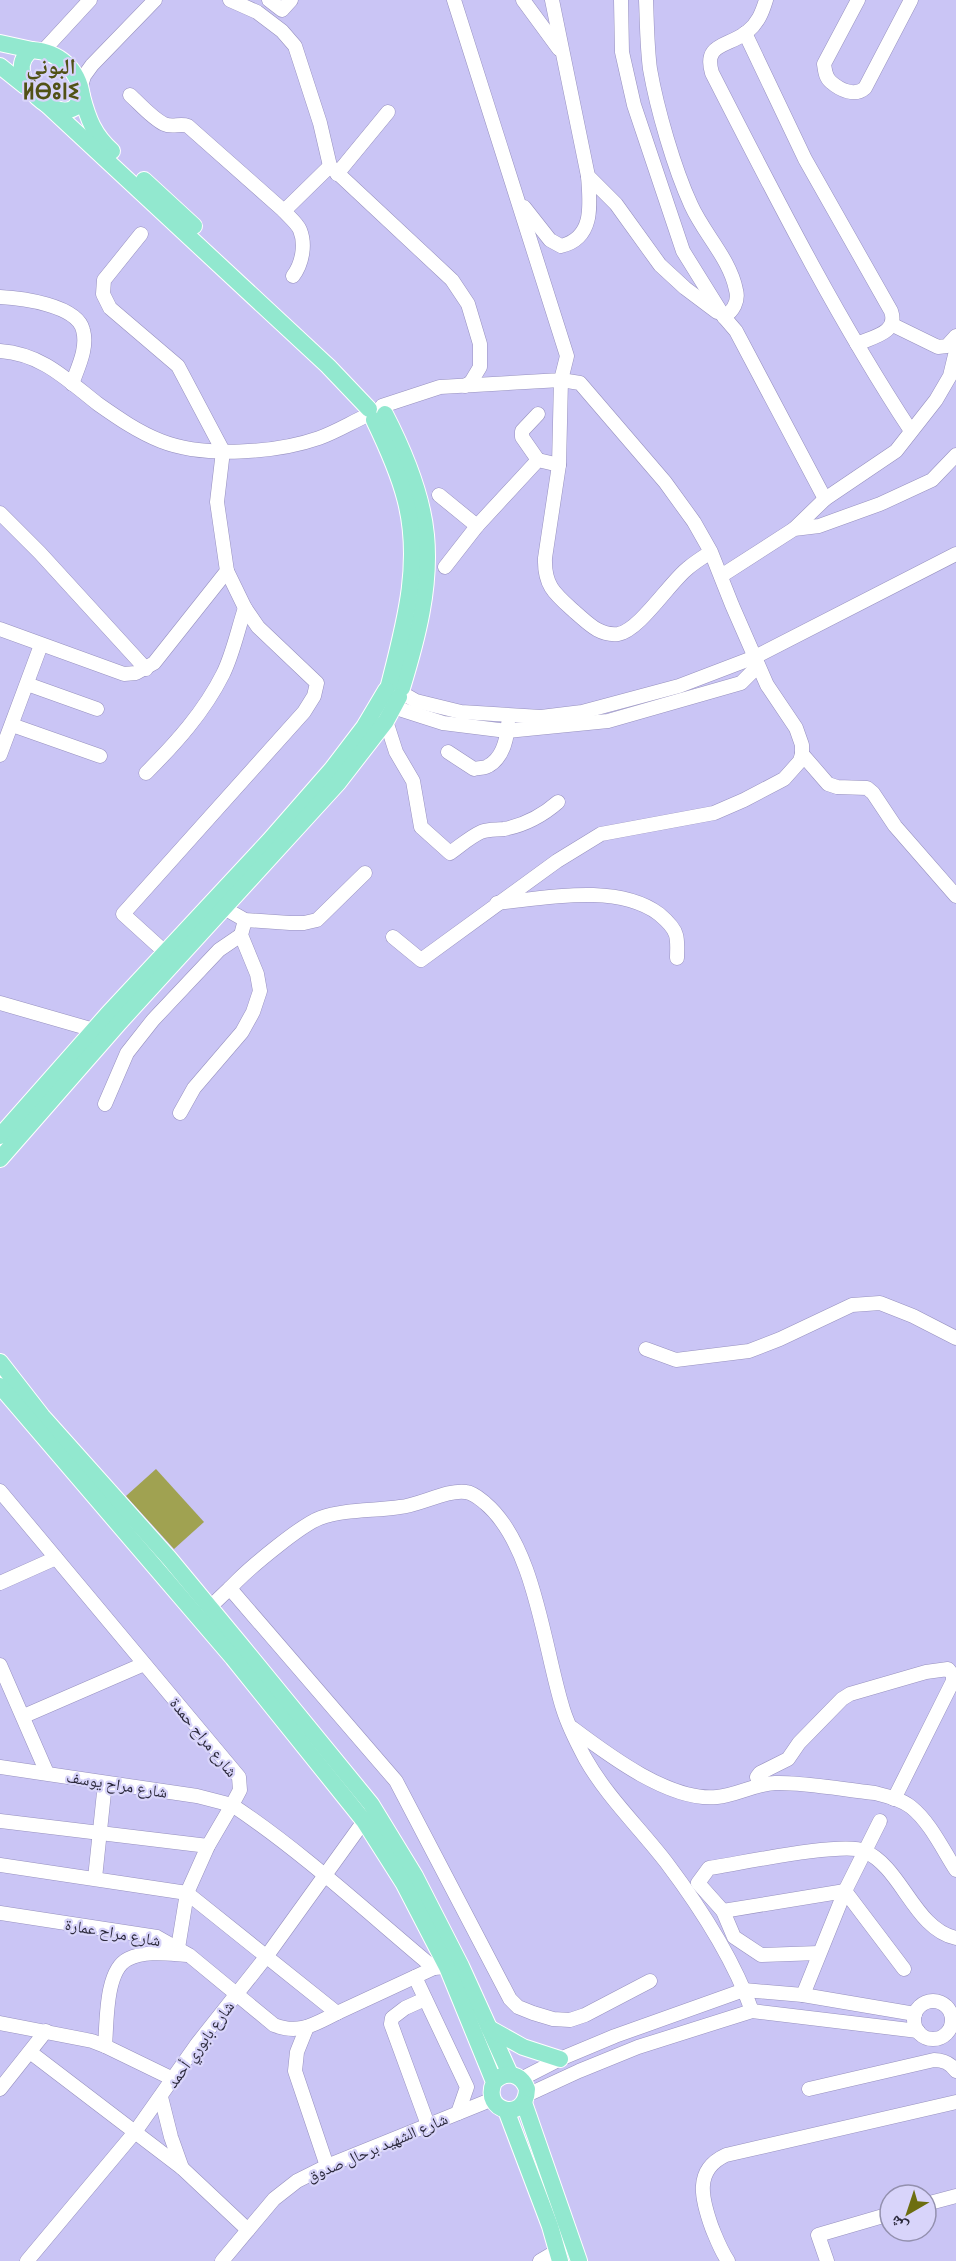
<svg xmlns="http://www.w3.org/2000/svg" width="956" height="2261" viewBox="0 0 956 2261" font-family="'Archivo Narrow','Noto Naskh Arabic','Noto Sans Tifinagh',sans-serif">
  <rect width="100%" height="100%" fill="#cac5f5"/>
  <polygon fill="#a0a251" points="156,1469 204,1522 174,1549 126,1496"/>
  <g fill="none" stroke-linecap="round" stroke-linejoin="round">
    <g stroke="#9791bf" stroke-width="15">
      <g id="minor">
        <polyline points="230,0 257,12 282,31 295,46 320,123 330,166 452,280 468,304 480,344 480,367 471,382 465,386"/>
        <polyline points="269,0 282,10 291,0"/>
        <polyline points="523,0 559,49"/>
        <polyline points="552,0 588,176 616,204 660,265 685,288 717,312"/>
        <polyline points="621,0 622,52 634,105 683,251 724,317 736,331 825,499 896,451 936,400 950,376 956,351"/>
        <path d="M646,0C647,23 647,46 650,69C657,109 674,168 691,205C704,234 730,259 736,290C739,301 733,311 724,317"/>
        <path d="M766,0C762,13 758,23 747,32C728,47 703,43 712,73C774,194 836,317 911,431"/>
        <path d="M858,0L824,64C825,70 825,77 831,82C840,90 855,97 865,88L911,0"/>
        <path d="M745,33L805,159L891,311C899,333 872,337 857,344"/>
        <polyline points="43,51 90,0"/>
        <polyline points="81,86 84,76 92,65 155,0"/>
        <path d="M130,95C140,104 152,118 164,124C172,128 180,123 188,126L284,211L330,166"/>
        <polyline points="337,174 388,112"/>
        <path d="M524,207L550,240L561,246C595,238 590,203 588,176"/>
        <path d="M284,211C289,217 297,223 300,230C306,245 302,264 293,276"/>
        <path d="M0,297C21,298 77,305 83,330C88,348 78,367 72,384"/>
        <polyline points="893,325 938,347 947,346 956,336"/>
        <path d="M0,351C42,354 66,379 98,404C118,418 138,432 161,441C204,458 276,453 319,438C336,432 352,422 368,415"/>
        <polyline points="382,406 440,387 561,380 567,356 454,0"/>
        <polyline points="538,460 522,437 522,431 538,414"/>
        <polyline points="439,495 477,526"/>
        <polyline points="0,513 40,553 146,669"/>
        <polyline points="794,529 825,499"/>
        <polyline points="445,567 477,526 538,460 559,465"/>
        <polyline points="721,576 794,529 819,526 880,504 932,480 956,455"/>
        <polyline points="0,629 124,674 136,673 154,663 227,571 217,502 223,451 178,366 110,308 103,294 104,280 141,234"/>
        <polyline points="27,684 97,709"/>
        <polyline points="402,693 416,701 461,712 541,717 582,712 679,686 755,657 956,554"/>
        <polyline points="393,707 443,723 507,731 608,721 741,683 758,666"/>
        <path d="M386,721L396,752L413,781L421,827L450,853C460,846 470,837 481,832C489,829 496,830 504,829C525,825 542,816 558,802"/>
        <polyline points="12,725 100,756"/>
        <path d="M448,752L474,769C478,768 485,768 488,766C503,758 507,738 508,724"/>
        <polyline points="802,754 828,784 837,787 867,788 873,793 895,826 956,896"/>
        <polyline points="0,755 41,645"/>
        <path d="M146,773C176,743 204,712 223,674C233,654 238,629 245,608"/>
        <path d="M497,903C546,898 617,883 659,914C665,919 674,927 676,935C678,942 677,951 677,958"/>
        <polyline points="224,908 245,920 290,923 304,923 317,920 365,873"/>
        <path d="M393,937L421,960L557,861L601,834L714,813L744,800L784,779L800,761L802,754V745L796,728L767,685L732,605L711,552L694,522L665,482L580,383L561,380L559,465L545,558C544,586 555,594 575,612C588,623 599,636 618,634C639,631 670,582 688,568C695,562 703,557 711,552"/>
        <polyline points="166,953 123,914 304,712 314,696 317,683 258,627 245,608 227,571"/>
        <polyline points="0,1003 94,1030"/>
        <polyline points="105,1104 127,1053 153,1020 219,950 241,935"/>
        <polyline points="180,1113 194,1088 242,1032 253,1012 260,991 257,974 241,935 245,920"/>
        <polyline points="646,1349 676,1360 749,1351 780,1339 852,1305 880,1303 913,1316 956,1338"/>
        <path d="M0,1491L239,1777L240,1790L232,1805C304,1853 368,1913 434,1968L447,1967"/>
        <polyline points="0,1583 56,1558"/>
        <polyline points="210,1607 230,1588"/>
        <polyline points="0,1665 47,1773"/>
        <polyline points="24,1716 144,1664"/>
        <path d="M571,1727C607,1754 670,1802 717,1797C737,1795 755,1784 775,1783C804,1782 845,1790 875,1793C887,1796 901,1799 911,1807C930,1822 943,1850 956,1870"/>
        <polyline points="0,1767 197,1796 232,1805 208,1846 187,1893 178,1948"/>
        <polyline points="760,1785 757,1777 760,1773 788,1759 799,1743 842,1699 850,1694 926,1672 948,1669 953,1675 953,1681 894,1799"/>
        <polyline points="0,1821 208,1846"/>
        <polyline points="0,1865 187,1893 337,2013 434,1968"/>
        <polyline points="95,1878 105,1783"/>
        <polyline points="723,1911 845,1891 904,1969"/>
        <path d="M0,1913L157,1937L189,1955L274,2025C300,2035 314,2024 337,2013"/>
        <path d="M819,1953L761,1955L734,1937L723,1911L698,1883L709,1868C737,1864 844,1841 864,1851C902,1867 914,1929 956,1938"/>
        <polyline points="415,1977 467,2087 458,2113"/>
        <path d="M650,1981L585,2015L570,2020L553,2019L533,2013L518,2007L510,1999L396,1781L233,1592L230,1588L237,1581C252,1566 301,1525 320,1518C345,1509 374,1511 400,1507C420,1505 448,1489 466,1492C474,1493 480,1499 485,1503C535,1545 544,1649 563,1709C568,1725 577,1743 585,1758C607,1797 639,1827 666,1862C700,1907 733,1957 752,2011"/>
        <polyline points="803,1995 845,1891 880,1821"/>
        <polyline points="425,1999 405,2008 392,2018 391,2024 428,2125"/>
        <circle cx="933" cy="2020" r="19"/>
        <polyline points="0,2023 92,2041 105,2046 173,2079"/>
        <polyline points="307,2027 297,2052 295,2071 327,2166"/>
        <path d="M105,2046C107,2023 105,1970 128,1959C146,1950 169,1954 188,1955"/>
        <polyline points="30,2052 182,2168 248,2230"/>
        <polyline points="521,2079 560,2059 615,2036 744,1990 803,1995 915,2014"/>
        <polyline points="0,2089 46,2031"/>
        <path d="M809,2089L934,2060C944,2060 950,2063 956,2071"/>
        <polyline points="527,2095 579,2071 638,2047 752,2011 918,2031"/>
        <polyline points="161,2097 171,2137 182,2168"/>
        <polyline points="926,2204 956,2196"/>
        <polyline points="27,2261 135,2132 197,2044 266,1957 364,1821"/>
        <polyline points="222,2261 274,2199 297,2181 327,2166 493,2099"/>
        <polyline points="540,2261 557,2251"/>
        <path d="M728,2261C721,2251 717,2240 712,2228C702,2200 693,2170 726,2155L956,2102"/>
        <polyline points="827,2261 818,2235 890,2214"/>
      </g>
    </g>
    <g stroke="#fff" stroke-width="18">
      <g id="major">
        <polyline points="0,43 32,50"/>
        <path d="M32,50C60,52 78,69 82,96C80,100 77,105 74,108C51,122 0,71 32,50Z"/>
        <polyline points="0,66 25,86"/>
        <path d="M82,96C88,119 94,135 112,151"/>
        <polyline points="46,104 328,366 369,409"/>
        <polyline points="144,180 194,226"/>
        <path d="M385,414C404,451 422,493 426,535C431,587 417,639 402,688"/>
        <path d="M374,420C386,445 398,471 405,498C422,561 405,623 389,685"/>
        <polyline points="0,1136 107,1015 269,841 332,769 364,727 386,690"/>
        <polyline points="0,1159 119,1023 338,783 386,721 399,697"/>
        <polyline points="0,1362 42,1416 169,1558 241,1645 371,1804 415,1876 461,1966 510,2074"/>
        <path d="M0,1386L233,1658L364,1821L404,1884L447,1967L494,2082C481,2112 526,2123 527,2089C521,2073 505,2070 494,2082"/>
        <polyline points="489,2028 523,2047 560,2059"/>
        <polyline points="524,2103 579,2261"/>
        <polyline points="506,2110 550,2226 560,2261"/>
      </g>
    </g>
    <use href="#minor" stroke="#fff" stroke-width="14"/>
    <use href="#major" stroke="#92e8cf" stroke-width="16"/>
  </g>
  <g text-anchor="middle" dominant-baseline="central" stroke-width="4.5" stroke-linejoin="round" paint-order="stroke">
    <g font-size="16" fill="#2b293b" stroke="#d8d4fa">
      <text transform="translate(204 1737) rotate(51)">شارع مراح حمدة</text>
      <text transform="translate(117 1784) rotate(9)">شارع مراح يوسف</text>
      <text transform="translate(113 1932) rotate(10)">شارع مراح عمارة</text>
      <text transform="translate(200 2044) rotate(-54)">شارع بابوري أحمد</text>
      <text transform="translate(377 2147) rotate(-23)">شارع الشهيد برحال صدوق</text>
    </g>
    <g font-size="22" font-weight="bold" fill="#515115" stroke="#d8d4fa">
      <text x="51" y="66">البوني<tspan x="51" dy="25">ⵍⴱⵓⵏⵉ</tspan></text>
    </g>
  </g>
  <g transform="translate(908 2213) rotate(219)"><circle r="28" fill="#d8d4fa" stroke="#9390ae" stroke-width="1.5"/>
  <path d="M0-4.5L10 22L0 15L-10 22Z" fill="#6d6e10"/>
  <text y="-9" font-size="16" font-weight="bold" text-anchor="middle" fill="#2b293b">ش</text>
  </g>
</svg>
